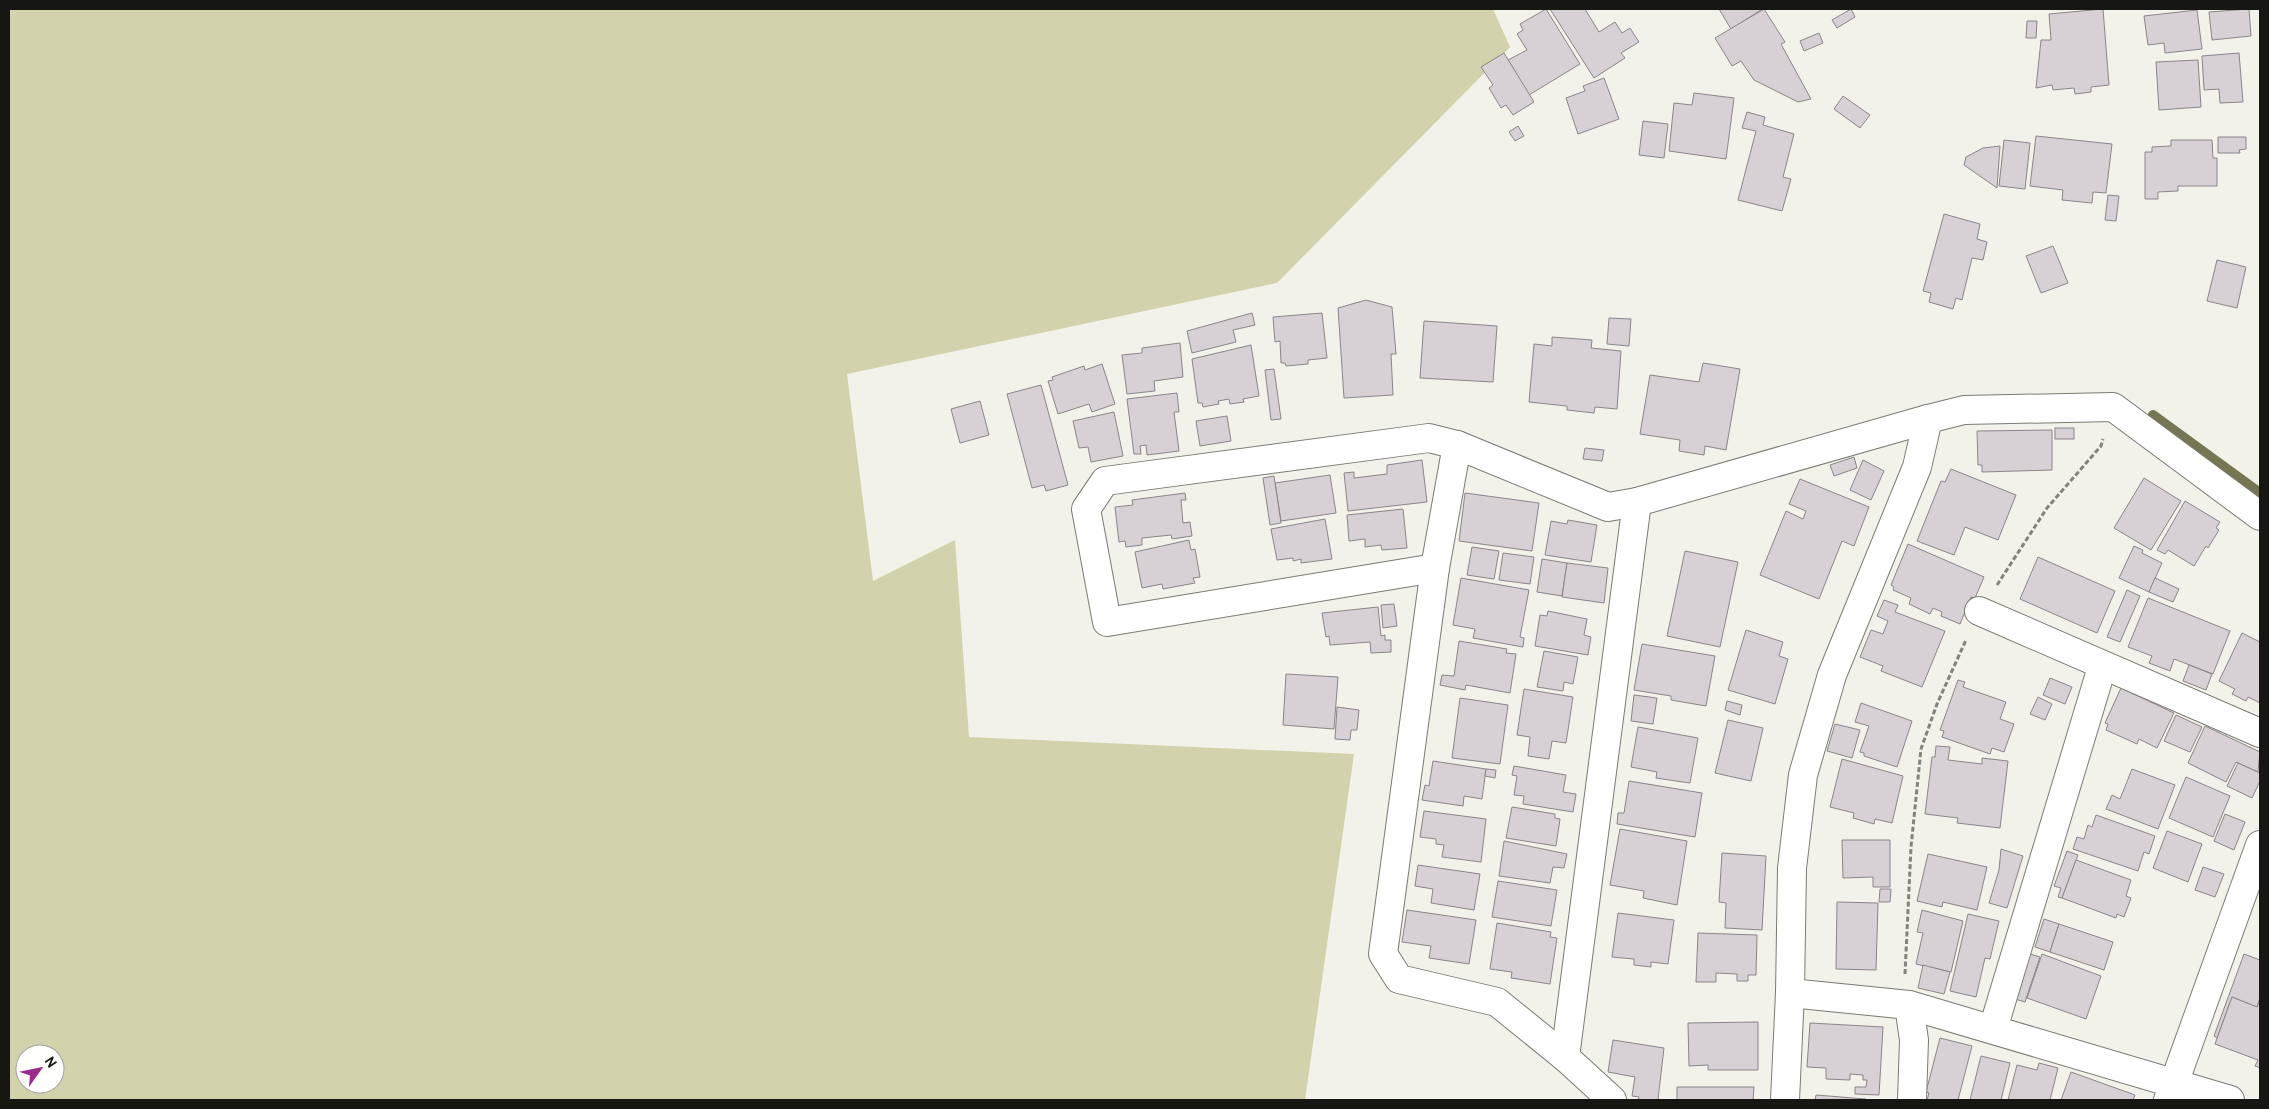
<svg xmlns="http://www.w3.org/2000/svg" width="2269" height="1109" viewBox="0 0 2269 1109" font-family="Overpass,sans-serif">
  <rect width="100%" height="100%" fill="#f2f2ea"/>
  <path fill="#d2d2ac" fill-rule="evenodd" d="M9,9H1493L1510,47L1277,283L847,374L873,581L955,540L969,737L1354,754L1305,1100H9ZM25,1054H55V1084H25Z"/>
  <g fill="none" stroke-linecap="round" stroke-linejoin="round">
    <polyline stroke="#767652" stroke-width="10" points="2153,415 2260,493"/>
  </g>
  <g fill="#d7d0d5" stroke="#8b8489">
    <polygon points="1546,9 1580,64 1529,95 1508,60 1527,50 1517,34 1523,30 1520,24"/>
    <polygon points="1550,9 1585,9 1599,32 1615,22 1622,33 1630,28 1639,42 1621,53 1625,58 1594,78"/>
    <polygon points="1719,9 1760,9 1761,10 1731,29"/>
    <polygon points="1764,9 1785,42 1781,44 1811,99 1798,102 1754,80 1741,61 1732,66 1715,38"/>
    <polygon points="1851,9 1855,17 1837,28 1832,20"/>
    <polygon points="2103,9 2109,85 2091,87 2091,92 2075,94 2074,88 2053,90 2052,85 2036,88 2041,40 2051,40 2049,14"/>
    <polygon points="2249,9 2251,36 2212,40 2209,12"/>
    <polygon points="2197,10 2202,49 2165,53 2164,43 2148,45 2144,16"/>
    <polygon points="2027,21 2037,21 2036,38 2026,38"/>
    <polygon points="1819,33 1823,43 1804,51 1800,41"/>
    <polygon points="1504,53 1534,102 1513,115 1506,105 1501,108 1489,88 1493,85 1481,67"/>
    <polygon points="2239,53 2243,102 2220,103 2219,89 2204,90 2202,56"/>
    <polygon points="2198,60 2201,107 2159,110 2156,62"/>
    <polygon points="1604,78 1619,119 1578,134 1566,98 1585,91 1583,86"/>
    <polygon points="1694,93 1734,98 1726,159 1669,151 1674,103 1692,105"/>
    <polygon points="1843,96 1870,115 1860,128 1834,109"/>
    <polygon points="1747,112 1765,117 1763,125 1794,134 1783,177 1791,179 1782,211 1738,200 1756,131 1742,128"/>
    <polygon points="1643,121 1668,124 1664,158 1639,155"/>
    <polygon points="1518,126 1524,136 1515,141 1509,132"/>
    <polygon points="2036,136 2112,144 2106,193 2093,192 2092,203 2062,200 2063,190 2030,186"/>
    <polygon points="2218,137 2246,137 2246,149 2239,150 2240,153 2218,153"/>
    <polygon points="2004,140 2030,143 2025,189 1999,186"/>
    <polygon points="2171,140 2212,140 2213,158 2217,158 2217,186 2178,186 2178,191 2158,192 2158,199 2145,199 2145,152 2152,152 2152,147 2171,146"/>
    <polygon points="2000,146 1997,188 1964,165 1966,157 1983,148"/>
    <polygon points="2108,195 2119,196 2116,221 2105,220"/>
    <polygon points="1944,214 1980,224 1977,239 1987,242 1983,260 1972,258 1962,300 1956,298 1953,309 1929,302 1931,293 1923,291"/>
    <polygon points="2053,246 2068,283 2041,293 2026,256"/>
    <polygon points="2217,260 2246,267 2237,308 2207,301"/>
    <polygon points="1366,300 1392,307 1396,354 1391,354 1393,395 1344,398 1338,308"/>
    <polygon points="1252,313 1255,325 1233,330 1236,342 1192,353 1187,331"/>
    <polygon points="1322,313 1327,358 1308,360 1308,364 1286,366 1285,363 1281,363 1280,341 1275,342 1273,317"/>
    <polygon points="1609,318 1631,319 1629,346 1607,344"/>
    <polygon points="1424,321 1497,326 1493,382 1420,378"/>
    <polygon points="1552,337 1592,340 1591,348 1621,351 1617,409 1595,407 1594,413 1567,410 1567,406 1529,402 1534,344 1552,346"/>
    <polygon points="1180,343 1183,377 1154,381 1155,391 1127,394 1122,355 1142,353 1142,348"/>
    <polygon points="1251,345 1259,396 1243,399 1244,402 1230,404 1229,399 1218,401 1219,404 1203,407 1202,403 1198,403 1192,359"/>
    <polygon points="1703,363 1740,369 1726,450 1705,446 1704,455 1679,451 1680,440 1640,434 1650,375 1699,382"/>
    <polygon points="1102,364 1115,404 1092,412 1089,404 1058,414 1048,381 1053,380 1052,377 1084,366 1085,370"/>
    <polygon points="1274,369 1281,419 1271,420 1265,370"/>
    <polygon points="1041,385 1068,485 1046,491 1044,485 1032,488 1007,394"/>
    <polygon points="1177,393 1179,412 1174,412 1179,451 1147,455 1146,445 1140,446 1141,454 1134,454 1127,399"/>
    <polygon points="980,401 989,435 960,443 951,409"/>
    <polygon points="1114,412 1123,456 1091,462 1088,447 1079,448 1073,421"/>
    <polygon points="1227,416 1231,441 1200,446 1196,421"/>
    <rect x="2055" y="428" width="19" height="11"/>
    <polygon points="2052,430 2052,470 1982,472 1982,465 1978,465 1977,431"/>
    <polygon points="1585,448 1604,450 1602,461 1583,459"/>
    <polygon points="1854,457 1857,468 1834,476 1830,465"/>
    <polygon points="1422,460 1427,502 1348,511 1344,473 1354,472 1354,478 1387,474 1387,465"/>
    <polygon points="1863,460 1884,471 1871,500 1850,490"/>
    <polygon points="1951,469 2016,495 1998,540 1965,527 1954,555 1917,541 1941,481 1945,482"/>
    <polygon points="1330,475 1336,513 1281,521 1275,483"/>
    <polygon points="1274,476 1281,523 1270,525 1263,478"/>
    <polygon points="2144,478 2181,501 2151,550 2114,528"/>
    <polygon points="1800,479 1869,507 1854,546 1842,541 1819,599 1760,575 1786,511 1803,519 1806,511 1789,504"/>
    <polygon points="1185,493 1186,500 1181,500 1183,523 1190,522 1192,536 1172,539 1171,535 1142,538 1142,545 1126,547 1125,541 1119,542 1115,507 1133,505 1132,500"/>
    <polygon points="1465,493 1539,503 1532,551 1459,541"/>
    <polygon points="2185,501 2220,522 2216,528 2219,530 2208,548 2206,546 2194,566 2168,550 2165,554 2157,550"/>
    <polygon points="1403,509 1407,548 1382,550 1381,545 1365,547 1365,539 1349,541 1347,515"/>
    <polygon points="1325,519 1332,559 1301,563 1301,559 1293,561 1293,558 1277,560 1271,529"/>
    <polygon points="1568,520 1597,525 1591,562 1545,555 1551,521 1567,524"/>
    <polygon points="1189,540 1191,550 1195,549 1200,577 1193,578 1195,583 1163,589 1162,584 1142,588 1135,552"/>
    <polygon points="1908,544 1984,577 1975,598 1971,597 1960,624 1941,616 1942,612 1933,608 1930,614 1909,604 1911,598 1893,590 1894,587 1891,585"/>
    <polygon points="2134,546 2143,550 2142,553 2162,563 2149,592 2119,578"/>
    <polygon points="1472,547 1499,551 1494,579 1467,575"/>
    <polygon points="1685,551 1738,562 1720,647 1667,636"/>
    <polygon points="1503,553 1534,557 1530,584 1499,580"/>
    <polygon points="2038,557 2115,591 2097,633 2020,599"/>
    <polygon points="1542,559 1567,563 1562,596 1537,592"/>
    <polygon points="1567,563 1608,568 1604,603 1562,597"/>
    <polygon points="1461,578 1529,590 1520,637 1524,638 1523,647 1473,638 1475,629 1453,625"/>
    <polygon points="2155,578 2179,589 2173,602 2149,592"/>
    <polygon points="2127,590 2140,596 2120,642 2107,637"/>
    <polygon points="2148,598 2230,631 2213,674 2174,659 2170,671 2149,663 2152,656 2128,647"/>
    <polygon points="1884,600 1898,605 1895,612 1945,631 1922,687 1881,671 1883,666 1860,657 1871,630 1883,634 1888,621 1877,616"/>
    <polygon points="1394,604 1397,626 1383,628 1381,605"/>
    <polygon points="1378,607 1381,636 1385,635 1385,640 1391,640 1391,652 1371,653 1370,642 1330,645 1329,636 1326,637 1322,613"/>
    <polygon points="1548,611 1587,619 1584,635 1591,637 1588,655 1535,646 1540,615 1547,616"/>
    <polygon points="1746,630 1783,642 1779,656 1788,659 1775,704 1728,690"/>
    <polygon points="2242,633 2260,642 2260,703 2248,697 2246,701 2232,694 2235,689 2219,681"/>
    <polygon points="1459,641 1507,649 1506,653 1516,654 1510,693 1466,685 1465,690 1440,685 1442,675 1454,676"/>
    <polygon points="1642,644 1715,656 1706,706 1671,700 1671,696 1634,690"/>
    <polygon points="1544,651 1578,657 1573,684 1564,682 1563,691 1537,687"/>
    <polygon points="2189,665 2212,674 2206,690 2183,681"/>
    <polygon points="1286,674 1338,677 1334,729 1283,725"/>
    <polygon points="2050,678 2072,687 2065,704 2043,695"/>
    <polygon points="1958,680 1965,682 1963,687 2006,702 2000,719 2014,724 2004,752 1992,748 1990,754 1942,737 1944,731 1940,730"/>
    <polygon points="2121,688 2174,713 2157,748 2139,739 2137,744 2106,730 2108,724 2105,723"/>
    <polygon points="1524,689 1573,697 1566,743 1552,741 1549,759 1528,756 1530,737 1517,735"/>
    <polygon points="1634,695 1657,698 1653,724 1631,721"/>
    <polygon points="2038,697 2052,704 2045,720 2030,714"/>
    <polygon points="1460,698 1508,705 1500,764 1452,758"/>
    <polygon points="1727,701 1742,705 1740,715 1725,710"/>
    <polygon points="1861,703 1912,721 1897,767 1864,756 1864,753 1860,752 1869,726 1855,722"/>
    <polygon points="1337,707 1359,710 1357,730 1351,730 1350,740 1335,739"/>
    <polygon points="2176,715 2202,727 2190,752 2164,741"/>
    <polygon points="1728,720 1763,728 1751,781 1715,773"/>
    <polygon points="1835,724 1860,730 1852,758 1827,751"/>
    <polygon points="2205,726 2260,752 2258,772 2236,762 2226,782 2188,763"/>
    <polygon points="1638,727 1698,738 1690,783 1656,778 1657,772 1631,767"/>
    <polygon points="1936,746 1950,747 1948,760 1982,764 1982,758 2008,761 2000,828 1957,823 1958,818 1925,814 1932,757 1935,757"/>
    <polygon points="1842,759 1903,776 1892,823 1875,819 1874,824 1853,818 1854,813 1830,807"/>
    <polygon points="1433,761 1486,769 1482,799 1464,796 1463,806 1422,800 1425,785 1429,786"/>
    <polygon points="2238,763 2260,773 2260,781 2252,798 2227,786"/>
    <polygon points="1514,766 1566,775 1563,792 1576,794 1573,812 1523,804 1524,796 1514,795 1517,776 1512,775"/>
    <polygon points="1486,769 1496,770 1495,778 1485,776"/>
    <polygon points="2132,769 2175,785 2158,829 2106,809 2112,795 2120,799"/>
    <polygon points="2186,777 2230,796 2213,837 2169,818"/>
    <polygon points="1629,781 1702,793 1695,837 1617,824 1618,813 1624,813"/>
    <polygon points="1512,807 1555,814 1555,818 1560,819 1556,846 1506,838"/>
    <polygon points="1424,811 1486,819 1481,862 1442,857 1444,845 1436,844 1436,839 1420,837"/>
    <polygon points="2225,814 2245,822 2234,850 2214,841"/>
    <polygon points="2096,815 2155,836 2149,854 2144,852 2138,871 2073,849 2077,837 2084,839 2088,825 2092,827"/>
    <polygon points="1620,829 1687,841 1677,905 1643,898 1644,891 1610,885"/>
    <polygon points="2167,831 2202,844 2188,882 2153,868"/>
    <polygon points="1842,840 1890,840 1890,887 1873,887 1873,877 1843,878"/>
    <polygon points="1504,841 1567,854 1564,868 1553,867 1550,883 1499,876"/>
    <polygon points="2001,849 2023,856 2007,908 1989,903 1999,870"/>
    <polygon points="2067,851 2078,855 2062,898 2058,897 2061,888 2054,886"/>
    <polygon points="1722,853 1766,856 1762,930 1725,928 1726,903 1719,902"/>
    <polygon points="1928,854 1987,867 1977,910 1943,902 1942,907 1917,901"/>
    <polygon points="2076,860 2131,880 2126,896 2131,898 2124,917 2117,914 2116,918 2062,898"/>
    <polygon points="1418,865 1480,874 1474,910 1431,903 1433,889 1415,886"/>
    <polygon points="2203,867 2224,874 2215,897 2195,890"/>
    <polygon points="1498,881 1557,890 1551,926 1492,917"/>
    <polygon points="1880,889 1891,889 1890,902 1879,902"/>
    <polygon points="1837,902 1878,903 1876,970 1836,969"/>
    <polygon points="1407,910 1476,920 1469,964 1429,958 1431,946 1402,942"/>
    <polygon points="1922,910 1963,921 1951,972 1916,964 1923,933 1917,932"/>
    <polygon points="1618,913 1674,920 1668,964 1651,962 1651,967 1634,965 1634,959 1612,957"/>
    <polygon points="1968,914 1999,921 1990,959 1985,958 1976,997 1950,991"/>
    <polygon points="2044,919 2059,924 2050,952 2035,947"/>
    <polygon points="1497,923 1551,932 1550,937 1557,938 1550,984 1511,978 1512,972 1490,969"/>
    <polygon points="2059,924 2113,942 2104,970 2050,952"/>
    <polygon points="1698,933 1757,935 1756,975 1748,975 1748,981 1737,981 1737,974 1716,973 1716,982 1696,982"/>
    <polygon points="2030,954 2040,957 2025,1002 2015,999"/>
    <polygon points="2042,954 2101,976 2086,1019 2027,998"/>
    <polygon points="2244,954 2260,960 2260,997 2257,1007 2232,997 2217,1038 2214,1036"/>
    <polygon points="1923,965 1950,972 1944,994 1918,988"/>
    <polygon points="2232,997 2257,1007 2260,1001 2260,1068 2255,1066 2258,1060 2215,1044"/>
    <polygon points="1758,1022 1758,1070 1708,1070 1708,1065 1689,1066 1688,1023"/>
    <polygon points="1810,1023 1883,1027 1879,1095 1855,1094 1855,1087 1866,1087 1867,1080 1863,1080 1863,1075 1850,1074 1850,1080 1826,1079 1826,1068 1807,1067"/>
    <polygon points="1940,1038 1972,1046 1958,1100 1927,1100 1929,1093 1926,1092"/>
    <polygon points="1613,1040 1664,1048 1658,1099 1662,1100 1638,1100 1639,1097 1632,1096 1635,1077 1608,1072"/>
    <polygon points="1981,1056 2010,1063 2001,1100 1970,1100"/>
    <polygon points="2039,1063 2058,1068 2050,1100 2008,1100 2017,1065 2037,1070"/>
    <polygon points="2071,1072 2135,1095 2133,1100 2061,1100"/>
    <polygon points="1677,1087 1754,1087 1753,1100 1677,1100"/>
    <polygon points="1816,1095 1866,1099 1866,1100 1815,1100"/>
  </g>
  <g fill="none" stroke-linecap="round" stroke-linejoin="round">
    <g stroke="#7a7b73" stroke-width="30">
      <g id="street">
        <polyline points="1457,445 1435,568 1383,954 1399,979 1497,1002 1565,1057 1612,1100"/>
        <polyline points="1435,568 1107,622 1086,509 1105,481 1429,438 1457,445 1608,507 1637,502 1928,419 1964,410 2113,407 2260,516"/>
        <polyline points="1979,611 2260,733"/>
        <polyline points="1790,993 1909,1005 2230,1100"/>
        <polyline points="1909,1005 1914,1040 1912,1100"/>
        <polyline points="1993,1029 2102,667"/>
        <polyline points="1565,1057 1637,502"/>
        <polyline points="1785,1100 1790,993 1792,868 1803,775 1832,675 1917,467 1928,419"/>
        <polyline points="2168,1100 2260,845"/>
      </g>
    </g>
    <g stroke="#83837e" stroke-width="3" stroke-dasharray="5 2.5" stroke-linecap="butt">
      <polyline points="1997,585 2047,508 2101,446 2103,439"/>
      <polyline points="1905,974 1911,847 1921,749 1937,704 1966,640"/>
    </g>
    <use href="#street" stroke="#fff" stroke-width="28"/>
  </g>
  <rect width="2269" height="1109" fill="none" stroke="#161613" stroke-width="20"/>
  <g transform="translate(40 1069) rotate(57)"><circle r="24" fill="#fffffe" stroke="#a2a2a0"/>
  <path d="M0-4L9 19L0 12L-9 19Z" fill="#9b2b8a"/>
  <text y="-8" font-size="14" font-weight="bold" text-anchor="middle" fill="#161613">N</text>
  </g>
</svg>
